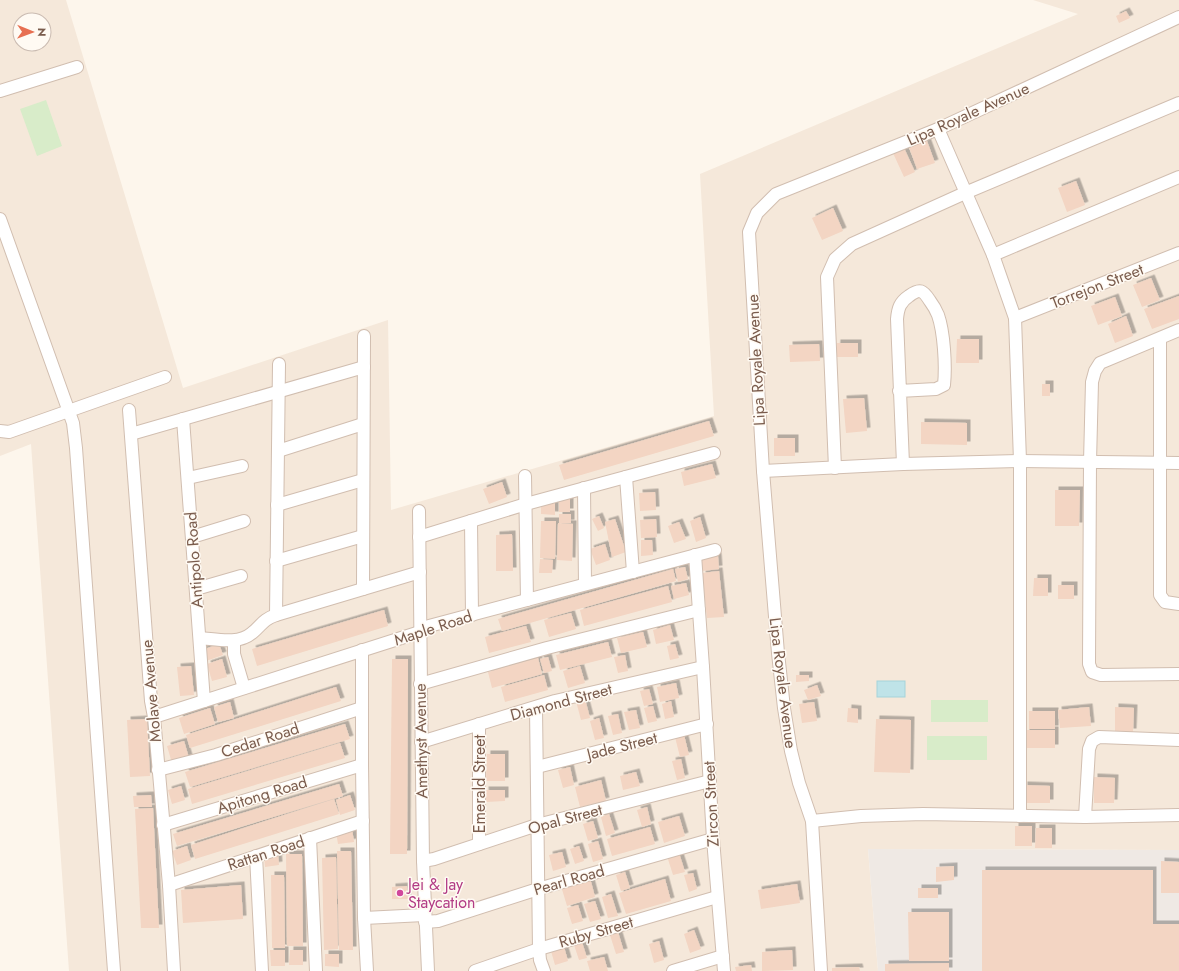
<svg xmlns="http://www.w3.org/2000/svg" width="1179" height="971" viewBox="0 0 1179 971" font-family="Jost,sans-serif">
  <defs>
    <filter id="shadow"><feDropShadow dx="3.5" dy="-3.5" stdDeviation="0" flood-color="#0004"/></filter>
  </defs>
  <rect width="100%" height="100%" fill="#fdf6ec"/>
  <path fill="#f5e8da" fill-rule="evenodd" d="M0,0H66L183,388L388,320L391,510L714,416L700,174L1078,14L1033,0H1179V850L868,849L878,971H69L31,444L0,456ZM20,20H44V44H20Z"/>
  <polygon fill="#efe9e4" points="868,849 1179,850 1179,971 878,971"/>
  <g fill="#d8ecc9">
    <polygon points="46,100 62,146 37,156 20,109"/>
    <rect x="931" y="700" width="57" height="22"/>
    <rect x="927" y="736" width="60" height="24"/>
  </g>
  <rect fill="#bfe3e8" stroke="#a5d3da" x="877" y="681" width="28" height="16"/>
  <g fill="#f3d5c3" filter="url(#shadow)">
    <polygon points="1126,11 1130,18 1119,23 1116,16"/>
    <polygon points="927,141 935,163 917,169 909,147"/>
    <polygon points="904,148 915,172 904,177 893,153"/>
    <polygon points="1076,181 1085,205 1067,212 1058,188"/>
    <polygon points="833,208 843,231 822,240 812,218"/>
    <polygon points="1151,278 1160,300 1142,307 1133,285"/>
    <polygon points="1179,296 1179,319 1152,329 1144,309"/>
    <polygon points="1115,297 1122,316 1098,325 1091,306"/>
    <polygon points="1126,316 1133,336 1115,343 1108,324"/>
    <polygon points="957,339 979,339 979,363 956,363"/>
    <polygon points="837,343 858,343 858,357 836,357"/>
    <polygon points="819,344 820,361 790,362 789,345"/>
    <rect x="1042" y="384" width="8" height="12"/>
    <polygon points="864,398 867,431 846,433 843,399"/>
    <polygon points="709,421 714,436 564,480 559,465"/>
    <polygon points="921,422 967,423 967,445 921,444"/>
    <rect x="774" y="438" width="21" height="18"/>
    <polygon points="712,464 716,478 684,486 681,472"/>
    <polygon points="502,482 507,497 489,504 483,489"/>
    <polygon points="1055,490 1080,490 1079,526 1055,526"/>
    <polygon points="655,492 656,510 640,511 639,493"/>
    <rect x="559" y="496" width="11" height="16"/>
    <polygon points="541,503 555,503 555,515 541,514"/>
    <rect x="559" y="514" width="12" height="9"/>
    <polygon points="599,516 604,528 598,531 592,519"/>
    <polygon points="700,517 706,538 696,542 690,521"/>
    <polygon points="615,519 626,552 612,557 605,522"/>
    <polygon points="656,519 657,537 641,538 640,520"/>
    <polygon points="541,521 556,521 555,559 540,558"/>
    <polygon points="679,522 686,539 674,543 668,526"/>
    <polygon points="558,523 573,524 572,561 557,560"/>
    <polygon points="512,534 513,571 496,571 496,535"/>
    <polygon points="641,540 652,540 653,555 641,556"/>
    <polygon points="605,544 610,560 596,565 590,549"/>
    <polygon points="718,556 719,569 702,571 701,558"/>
    <polygon points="540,559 553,560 552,573 539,573"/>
    <polygon points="685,567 688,579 678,582 675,569"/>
    <polygon points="673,569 676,581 502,631 498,619"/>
    <polygon points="719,571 724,617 707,618 702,573"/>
    <polygon points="1034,578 1048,578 1048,596 1033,596"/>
    <polygon points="686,583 689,595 674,599 671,586"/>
    <rect x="1058" y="585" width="16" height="14"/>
    <polygon points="668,586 672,602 584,626 580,610"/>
    <polygon points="384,610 388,626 257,666 252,649"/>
    <polygon points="571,613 576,629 549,637 544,620"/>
    <polygon points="670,625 674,640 656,644 653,630"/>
    <polygon points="526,626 531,642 489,653 485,637"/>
    <polygon points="643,632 647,647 621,653 617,638"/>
    <polygon points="608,642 612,657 560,670 556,655"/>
    <polygon points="219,644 223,655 206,661 202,650"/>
    <polygon points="675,644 679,658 670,660 667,646"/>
    <polygon points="625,655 628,671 618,673 614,657"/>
    <polygon points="548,657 552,671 544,673 540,659"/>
    <polygon points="538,658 542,674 492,688 488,672"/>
    <polygon points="222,659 227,677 212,681 207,664"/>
    <polygon points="392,659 408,659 407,854 390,854"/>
    <polygon points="191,666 194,695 180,696 177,667"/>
    <polygon points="580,666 585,683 568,688 563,671"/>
    <polygon points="544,675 548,690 505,702 501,687"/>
    <polygon points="796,675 809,675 809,681 796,682"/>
    <polygon points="676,683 679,698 660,702 657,687"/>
    <polygon points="817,685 821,696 808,700 804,690"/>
    <polygon points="336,687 341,701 190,748 186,735"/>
    <polygon points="649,689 653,704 644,706 640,691"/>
    <polygon points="585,699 590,718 581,720 576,701"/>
    <polygon points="671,701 674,717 665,719 662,704"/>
    <polygon points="230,702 234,718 218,722 214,707"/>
    <polygon points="814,702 817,721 802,723 799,704"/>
    <polygon points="653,706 657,721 648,723 644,708"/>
    <polygon points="1089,707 1091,726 1060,728 1058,710"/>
    <polygon points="1115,707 1134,708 1133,732 1115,732"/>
    <polygon points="210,708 215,724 184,734 179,718"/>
    <polygon points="848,708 858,709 858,723 847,722"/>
    <polygon points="636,710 640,728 629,730 624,712"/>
    <rect x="1029" y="711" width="26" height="18"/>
    <polygon points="618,714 622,733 613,735 608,716"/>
    <polygon points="599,718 604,738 595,740 590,721"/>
    <polygon points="147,719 150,776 130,777 127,720"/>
    <polygon points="876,719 911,720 910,773 874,772"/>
    <polygon points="345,724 350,739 190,787 185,772"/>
    <rect x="1026" y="730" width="29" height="18"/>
    <polygon points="684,735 689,755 680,757 675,737"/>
    <polygon points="184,741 189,758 172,763 167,746"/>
    <polygon points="340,743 345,758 192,804 188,789"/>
    <polygon points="487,754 505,754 505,781 486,781"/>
    <polygon points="681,759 685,778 677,780 672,761"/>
    <polygon points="570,767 574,785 563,788 558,770"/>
    <polygon points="636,772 640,786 623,790 620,776"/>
    <polygon points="1094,777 1115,778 1114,803 1094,803"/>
    <polygon points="601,780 606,801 580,807 575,787"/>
    <polygon points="339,784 343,796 177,846 173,834"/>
    <polygon points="1024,785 1050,786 1050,803 1024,803"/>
    <polygon points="181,786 185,800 172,804 168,790"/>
    <polygon points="485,790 505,790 505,801 486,802"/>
    <polygon points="151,795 152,807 134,807 133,796"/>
    <polygon points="350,795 355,810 340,815 336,800"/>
    <polygon points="334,799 339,814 195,859 191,845"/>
    <polygon points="647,807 651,824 642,827 637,810"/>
    <polygon points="153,808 159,928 141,928 135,809"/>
    <polygon points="609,814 615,833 606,836 601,817"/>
    <polygon points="679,816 685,836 664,843 658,822"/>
    <polygon points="593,821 598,838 588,841 583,824"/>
    <rect x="1015" y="826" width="17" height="20"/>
    <polygon points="650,827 655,844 612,856 607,839"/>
    <polygon points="1036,828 1052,828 1052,848 1035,848"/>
    <polygon points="352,829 354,842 338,844 336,832"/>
    <polygon points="598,841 603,859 593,862 588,844"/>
    <polygon points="187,846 191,860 177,865 172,851"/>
    <polygon points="579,846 584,861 575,864 570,849"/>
    <polygon points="337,851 351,851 353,950 339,950"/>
    <polygon points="562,852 566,867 553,871 549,855"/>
    <polygon points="679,853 685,872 673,875 667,856"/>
    <polygon points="278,854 279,865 265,867 264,855"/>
    <polygon points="286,854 302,854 303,946 287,946"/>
    <polygon points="336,857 338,949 324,950 322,858"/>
    <polygon points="1161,861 1179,862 1179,893 1161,893"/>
    <polygon points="954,866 954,880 936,882 936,867"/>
    <polygon points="982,870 1153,870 1153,924 1179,924 1179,971 982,971"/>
    <polygon points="625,872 630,888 621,891 616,875"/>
    <polygon points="693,873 697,889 689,892 684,875"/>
    <polygon points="271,875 284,875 285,948 272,948"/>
    <polygon points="590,878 595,897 567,906 561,886"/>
    <polygon points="665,879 671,901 626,914 619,893"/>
    <polygon points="797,884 800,903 761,909 758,890"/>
    <polygon points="241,885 243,919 183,923 181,890"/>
    <polygon points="407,886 408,899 392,899 392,887"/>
    <rect x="918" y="888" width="20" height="10"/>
    <polygon points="611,894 618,916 608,918 602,897"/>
    <polygon points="595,901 601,919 590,922 584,904"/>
    <polygon points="578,905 583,921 572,924 567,908"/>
    <polygon points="908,912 949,912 949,961 909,961"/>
    <polygon points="694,930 701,949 690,953 684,934"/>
    <polygon points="618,932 624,952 616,954 610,935"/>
    <polygon points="581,939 587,958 579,960 573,942"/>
    <polygon points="659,941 664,960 654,963 649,944"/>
    <polygon points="564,947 568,961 555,965 551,951"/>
    <polygon points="270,950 285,950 285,966 271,966"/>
    <polygon points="290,950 303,950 303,965 289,965"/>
    <polygon points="792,950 793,970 762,971 762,952"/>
    <polygon points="325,954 339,954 339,967 325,966"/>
    <polygon points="604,957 608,971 590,971 587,961"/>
    <polygon points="949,963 949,971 885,971 885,964"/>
    <polygon points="751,965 752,971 736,971 735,967"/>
    <polygon points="859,967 860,971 832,971 832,968"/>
  </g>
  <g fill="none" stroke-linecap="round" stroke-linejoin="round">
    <g stroke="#d1beb0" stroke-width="14">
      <g id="street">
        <polyline points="0,91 77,67"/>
        <polyline points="938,129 993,255 1015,318 1020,461 1020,816"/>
        <polyline points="0,219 73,423 76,448 114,971"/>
        <polyline points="993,255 1179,177"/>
        <polyline points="1015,318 1179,253"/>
        <polyline points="1179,330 1100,363 1095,371 1092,382 1090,462 1089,664 1092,672 1101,675 1179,674"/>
        <polyline points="1160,339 1160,595 1165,602 1179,604"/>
        <path d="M899,391L936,389L944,385C946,366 944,332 938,315C936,310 933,305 930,301C923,290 920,288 909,296C900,302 898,308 897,319L903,464"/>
        <polyline points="129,410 151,701 154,717 169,885 174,971"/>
        <polyline points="183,419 204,701"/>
        <polyline points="0,431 9,432 165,377"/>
        <polyline points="131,434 364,367"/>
        <polyline points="278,451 363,424"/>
        <polyline points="835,468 827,277 835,259 852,244 965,193 1179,103"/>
        <polyline points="763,471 903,464 1020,461 1179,463"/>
        <polyline points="525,476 527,600"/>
        <polyline points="626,477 633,572"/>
        <polyline points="188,478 242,466"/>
        <polyline points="584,488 585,584"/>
        <polyline points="277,505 363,480"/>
        <polyline points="419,511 423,861 428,971"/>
        <polyline points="471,521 472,615"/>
        <polyline points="192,537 244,521"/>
        <polyline points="419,537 526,504 714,453"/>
        <polyline points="695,555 703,667 713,839 724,971"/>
        <polyline points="276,561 363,536"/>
        <polyline points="196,589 241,576"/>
        <polyline points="363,589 364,336"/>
        <polyline points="276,615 279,364"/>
        <path d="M200,638C216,639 238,645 252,633C262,625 262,620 276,615L420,572"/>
        <polyline points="234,641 234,654 244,688"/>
        <polyline points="362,650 362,765 364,918 367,971"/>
        <polyline points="420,684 547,648 699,610"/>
        <polyline points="536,708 539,949 540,960 544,971"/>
        <polyline points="154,717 420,632 429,626 715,550"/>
        <polyline points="479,724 479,844"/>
        <polyline points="421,742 555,701 703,667"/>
        <polyline points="537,767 707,724"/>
        <polyline points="158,770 216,755 362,708"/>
        <polyline points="1085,817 1089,749 1092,741 1099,737 1179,740"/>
        <polyline points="812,821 861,816 923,814 1085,817 1179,815"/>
        <polyline points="163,825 362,765"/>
        <polyline points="310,838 316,971"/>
        <polyline points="256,856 262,971"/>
        <polyline points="423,861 434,859 537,825 710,781"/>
        <polyline points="169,885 363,821"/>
        <polyline points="364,918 424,915"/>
        <polyline points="425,922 438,921 538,889 713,839"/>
        <polyline points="475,971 539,949 717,897"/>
        <polyline points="673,971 723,956"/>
        <polyline points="821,971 812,821 799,783 791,751 784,708 778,653 763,471 749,232 757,213 776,194 938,129 1179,17"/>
      </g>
    </g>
    <use href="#street" stroke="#fff" stroke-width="12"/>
  </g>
  <circle fill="#d1479c" stroke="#fffaf3" stroke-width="1.5" cx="400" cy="893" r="4"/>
  <g text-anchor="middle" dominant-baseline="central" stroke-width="3" stroke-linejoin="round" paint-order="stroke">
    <g font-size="16" fill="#7a5c4d" stroke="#fffaf3">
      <text transform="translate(968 114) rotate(-24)">Lipa Royale Avenue</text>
      <text transform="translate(1097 286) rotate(-21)">Torrejon Street</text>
      <text transform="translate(756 360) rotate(-93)">Lipa Royale Avenue</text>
      <text transform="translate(194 560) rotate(-94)">Antipolo Road</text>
      <text transform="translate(433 628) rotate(-18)">Maple Road</text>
      <text transform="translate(783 683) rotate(83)">Lipa Royale Avenue</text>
      <text transform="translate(151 691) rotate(-95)">Molave Avenue</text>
      <text transform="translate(561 702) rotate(-15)">Diamond Street</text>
      <text transform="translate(260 740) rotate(-18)">Cedar Road</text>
      <text transform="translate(421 741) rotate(-91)">Amethyst Avenue</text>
      <text transform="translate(622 746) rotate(-14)">Jade Street</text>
      <text transform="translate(479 784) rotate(-90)">Emerald Street</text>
      <text transform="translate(262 795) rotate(-17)">Apitong Road</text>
      <text transform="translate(711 804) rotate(-93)">Zircon Street</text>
      <text transform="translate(565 819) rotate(-15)">Opal Street</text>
      <text transform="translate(266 853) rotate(-18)">Rattan Road</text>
      <text transform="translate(569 880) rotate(-16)">Pearl Road</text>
      <text transform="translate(596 932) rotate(-16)">Ruby Street</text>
    </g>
    <g font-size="16" fill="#b23c85" stroke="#fffaf3" text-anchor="start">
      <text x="408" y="884">Jei &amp; Jay<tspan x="408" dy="18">Staycation</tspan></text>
    </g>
  </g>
  <g transform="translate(32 32) rotate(91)"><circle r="19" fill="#fffaf3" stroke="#cabbb1"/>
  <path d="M0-3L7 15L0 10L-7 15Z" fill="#e76f51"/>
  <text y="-6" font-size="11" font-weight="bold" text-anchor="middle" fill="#7a5c4d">N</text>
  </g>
</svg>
